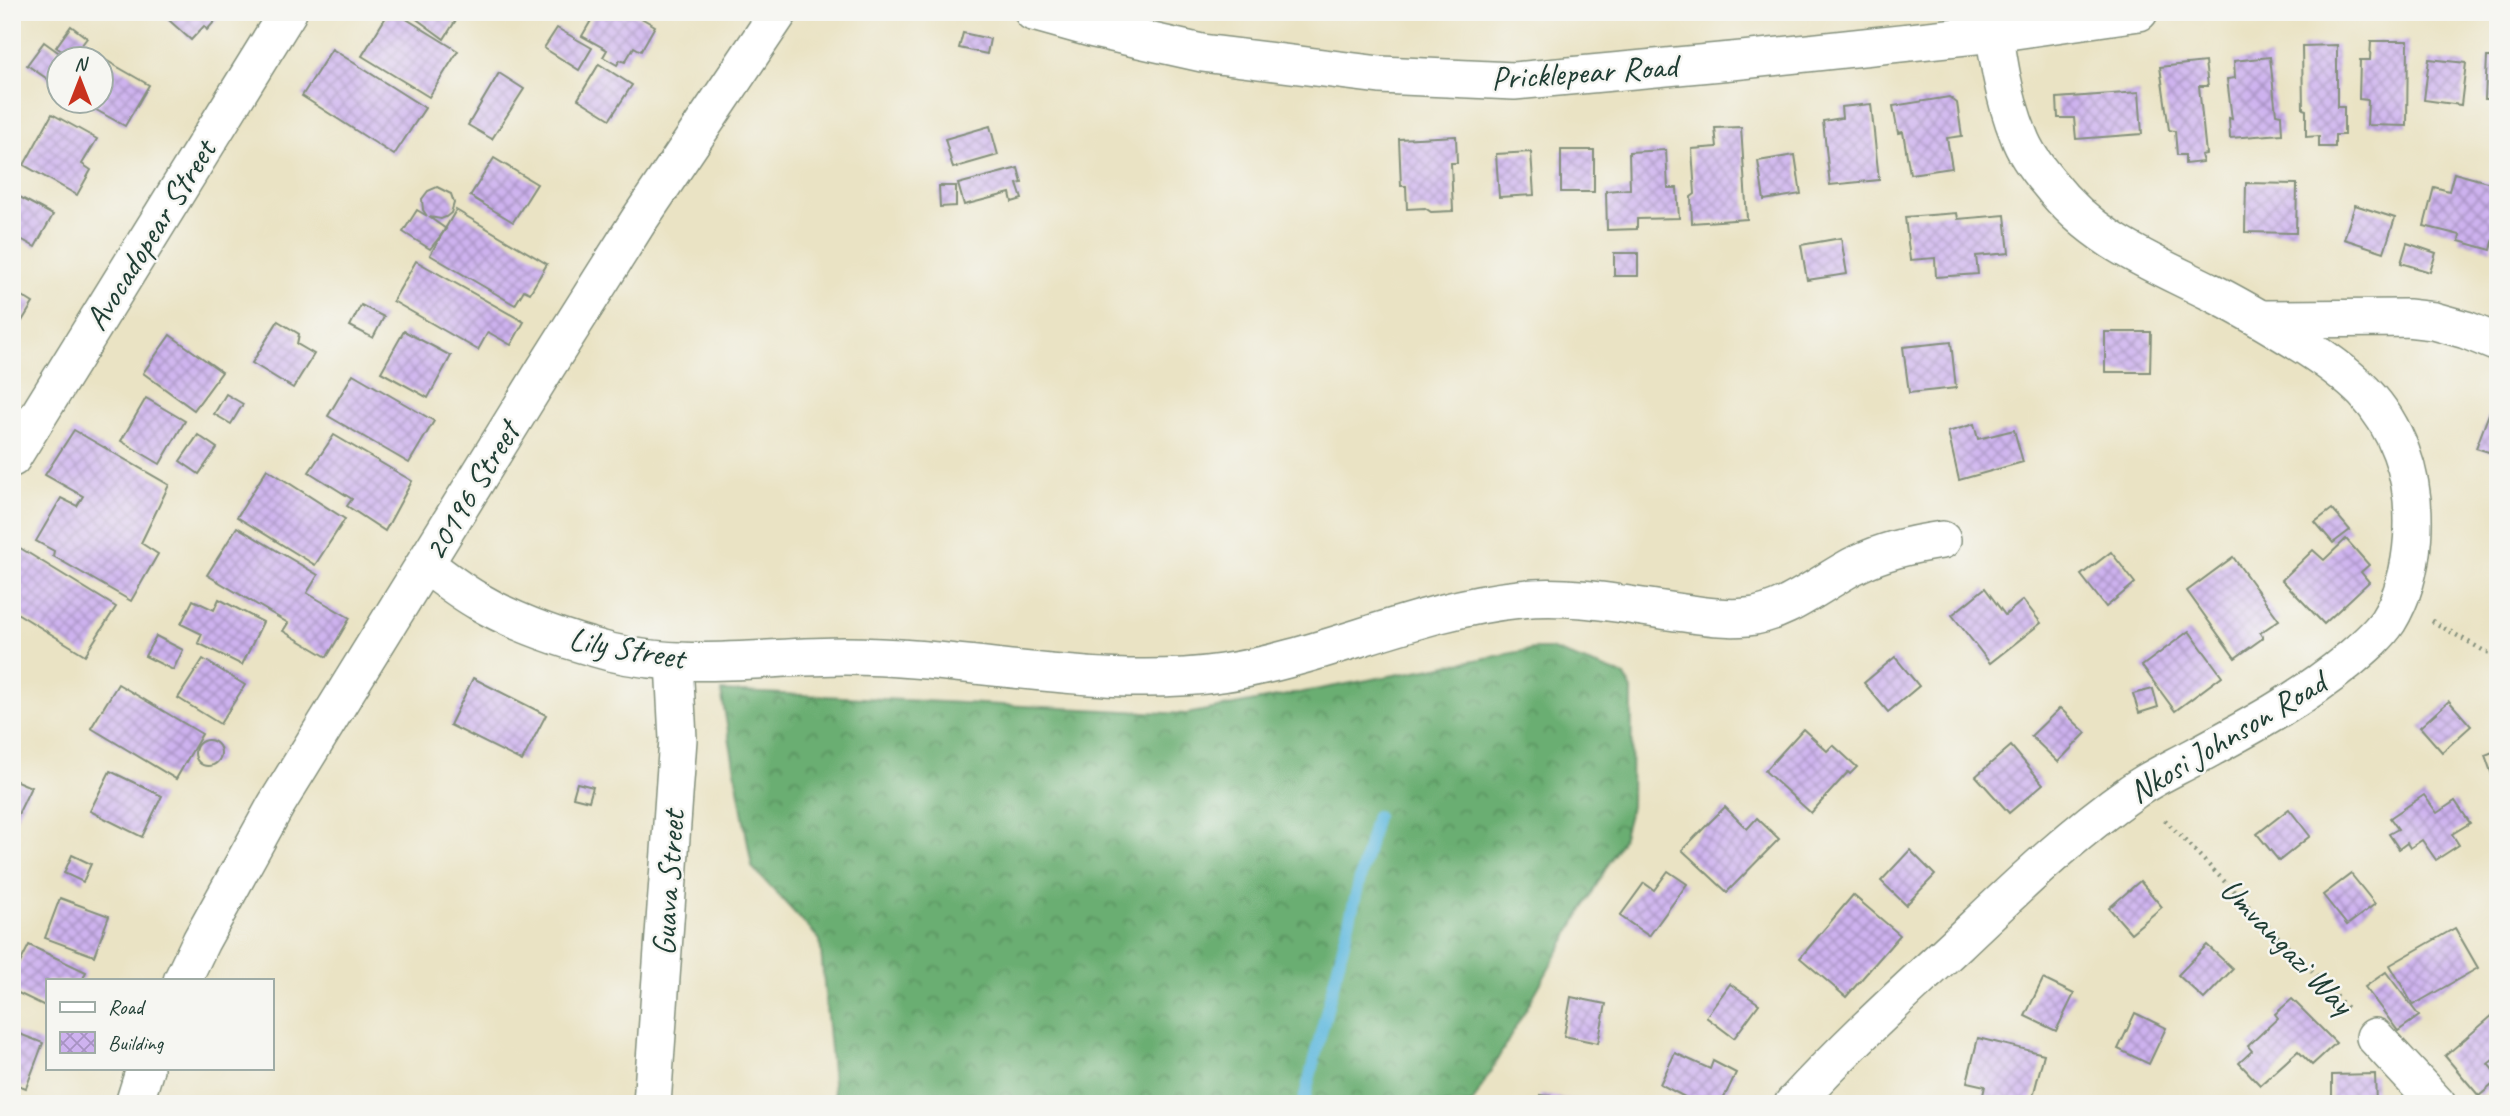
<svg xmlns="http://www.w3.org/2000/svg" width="2510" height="1116" viewBox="0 0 2510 1116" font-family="Caveat,sans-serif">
  <defs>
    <pattern id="forest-crowns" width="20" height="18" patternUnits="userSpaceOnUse" patternTransform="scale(1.75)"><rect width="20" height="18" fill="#6bae72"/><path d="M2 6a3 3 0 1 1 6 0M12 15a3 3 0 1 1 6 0" fill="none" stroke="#578f5e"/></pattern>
    <pattern id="building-cross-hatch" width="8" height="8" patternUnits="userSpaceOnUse" patternTransform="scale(1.75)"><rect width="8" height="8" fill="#ceb2ef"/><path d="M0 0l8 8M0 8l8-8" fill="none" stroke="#a792c2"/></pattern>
  </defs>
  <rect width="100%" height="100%" fill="#f6f6f2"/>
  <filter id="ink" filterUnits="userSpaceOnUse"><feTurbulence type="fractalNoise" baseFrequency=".0143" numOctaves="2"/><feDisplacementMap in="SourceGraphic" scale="14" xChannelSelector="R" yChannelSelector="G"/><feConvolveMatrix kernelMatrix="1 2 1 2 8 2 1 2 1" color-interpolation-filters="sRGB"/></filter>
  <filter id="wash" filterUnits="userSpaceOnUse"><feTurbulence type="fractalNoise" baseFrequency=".00686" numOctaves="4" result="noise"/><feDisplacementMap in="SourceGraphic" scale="28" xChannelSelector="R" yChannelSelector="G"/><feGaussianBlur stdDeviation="1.57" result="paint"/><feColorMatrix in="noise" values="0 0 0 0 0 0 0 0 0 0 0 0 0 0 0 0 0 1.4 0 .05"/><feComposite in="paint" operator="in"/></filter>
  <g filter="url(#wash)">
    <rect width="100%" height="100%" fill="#eae3c4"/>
    <polygon fill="url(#forest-crowns)" stroke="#457653" stroke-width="2" points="1534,649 1550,649 1625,676 1632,690 1631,806 1622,840 1472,1104 835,1104 820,940 752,867 721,691 1186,714"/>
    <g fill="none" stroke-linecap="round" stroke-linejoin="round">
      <polyline stroke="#61b9de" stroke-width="12" points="1305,1104 1305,1096 1376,816"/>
    </g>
    <g id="blocks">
      <g fill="url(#building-cross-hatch)">
        <polygon points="160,12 223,12 207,30 204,26 191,40"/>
        <polygon points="389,12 395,12 458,51 429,97 362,56"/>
        <polygon points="407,12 461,12 444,39"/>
        <polygon points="596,12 631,12 655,26 641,51 634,47 625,62 620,60 617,65 603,57 607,50 582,36"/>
        <polygon points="71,26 87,38 72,58 56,47"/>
        <polygon points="557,28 592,48 579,70 544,48"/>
        <polygon points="963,33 990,39 987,54 959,48"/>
        <polygon points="2371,41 2408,41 2407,126 2367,125 2368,100 2359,99 2360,60 2370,60"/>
        <polygon points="44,42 69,60 60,60 60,77 55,84 27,65"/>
        <polygon points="2337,45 2337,107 2344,107 2344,135 2335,135 2335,147 2319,147 2319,136 2306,137 2306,110 2303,109 2302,46"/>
        <polygon points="332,49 425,108 394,155 302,96"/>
        <polygon points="2270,57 2276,114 2281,115 2282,134 2230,138 2229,118 2232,119 2227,79 2235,78 2234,61"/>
        <polygon points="2487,57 2498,57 2498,99 2485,99"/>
        <polygon points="102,58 149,85 125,126 82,102 102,102"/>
        <polygon points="2429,59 2466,63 2461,105 2424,100"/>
        <polygon points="2205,62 2208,86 2199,86 2206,154 2201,155 2203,162 2185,164 2185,155 2177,155 2175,131 2169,130 2160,67"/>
        <polygon points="599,64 632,85 610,119 578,99"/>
        <polygon points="499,73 524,89 492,139 468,125"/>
        <polygon points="2139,92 2142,134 2076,139 2074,118 2058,118 2057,98"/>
        <polygon points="1949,97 1957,103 1962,136 1947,138 1952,168 1910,174 1903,132 1898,133 1893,106"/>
        <polygon points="1871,104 1879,180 1830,185 1823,121 1842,118 1841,107"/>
        <polygon points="52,114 97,139 82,164 91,170 77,195 24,165"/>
        <polygon points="990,126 998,155 953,168 945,139"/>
        <polygon points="1741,127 1747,219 1692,223 1691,197 1695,194 1692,149 1717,147 1715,128"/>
        <polygon points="1456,136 1457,163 1451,163 1453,211 1431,212 1425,208 1407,209 1406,186 1401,186 1399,139"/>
        <rect x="1561" y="150" width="33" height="42"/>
        <polygon points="1666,150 1668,188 1677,188 1679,218 1637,219 1637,229 1607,230 1606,191 1630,189 1629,152"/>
        <polygon points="1531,152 1534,195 1499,197 1496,154"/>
        <polygon points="1795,155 1801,194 1764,200 1758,161"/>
        <polygon points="494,158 537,184 513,222 470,196"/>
        <polygon points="1018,168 1022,183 1017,184 1022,199 1012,202 1010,193 964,205 958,184"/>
        <polygon points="2454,173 2498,185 2498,223 2491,250 2459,241 2460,235 2424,226 2434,187 2449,191"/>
        <polygon points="2246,183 2297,184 2296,233 2245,232"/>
        <polygon points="939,186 956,186 956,206 940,207"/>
        <polygon points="437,187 451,194 454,203 451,213 446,217 441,219 429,217 446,229 430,249 403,232 417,210 427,216 423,210 422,199 428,191"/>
        <polygon points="16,195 53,215 35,247 12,234 12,201"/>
        <polygon points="2355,205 2395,218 2384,252 2344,239"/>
        <polygon points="456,210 547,264 530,293 524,290 515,305 430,255"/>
        <polygon points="1957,213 1958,219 2005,215 2009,253 1976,256 1978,274 1936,277 1935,258 1910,260 1905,217"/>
        <polygon points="1841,238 1847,274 1807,280 1801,245"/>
        <polygon points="2407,243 2436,253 2430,272 2401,263"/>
        <rect x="1614" y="253" width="24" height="23"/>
        <polygon points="416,261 524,322 511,345 488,332 478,350 393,301"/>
        <polygon points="12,290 33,303 19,326 12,322"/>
        <polygon points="361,305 384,317 373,338 350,326"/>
        <polygon points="278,321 299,334 297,344 314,354 293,388 252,363"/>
        <polygon points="404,331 451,356 428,398 381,372"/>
        <polygon points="2105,332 2151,332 2150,372 2105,372"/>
        <polygon points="170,335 222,372 194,410 143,373"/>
        <polygon points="1951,342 1956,388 1909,393 1903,347"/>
        <polygon points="353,374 434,421 409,463 328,416"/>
        <polygon points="226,394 243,404 231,424 214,414"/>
        <polygon points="146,398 185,421 160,464 121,441"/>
        <polygon points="2490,411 2498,414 2498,455 2476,448"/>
        <polygon points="1974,424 1978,439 2014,430 2023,462 1959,480 1948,432"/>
        <polygon points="74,430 169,485 141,543 158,554 131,601 53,556 54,551 36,541 61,498 77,506 83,496 45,475"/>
        <polygon points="198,435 217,448 199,474 180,461"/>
        <polygon points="334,435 412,481 385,531 347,506 352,499 309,472"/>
        <polygon points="267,469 345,519 315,565 237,517"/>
        <polygon points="2332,509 2350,530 2333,543 2315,522"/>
        <polygon points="237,527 318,575 307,593 350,618 327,657 283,631 288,623 207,575"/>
        <polygon points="2346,539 2369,565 2361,572 2369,582 2324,624 2282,580 2313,550 2324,560"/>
        <polygon points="12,543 116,607 85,655 12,610"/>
        <polygon points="2111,552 2135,583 2106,607 2081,575"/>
        <polygon points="2233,557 2279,620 2260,633 2263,638 2235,658 2187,591"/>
        <polygon points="1985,588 2005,615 2023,600 2041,623 1990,663 1952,615"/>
        <polygon points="219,599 263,622 242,665 198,643 202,634 181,624 193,600 214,610"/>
        <polygon points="2189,631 2222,676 2175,711 2142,666"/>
        <polygon points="156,636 183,650 173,670 145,656"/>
        <polygon points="1895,657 1919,686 1888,712 1864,683"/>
        <polygon points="203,659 245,685 220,724 178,698"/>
        <polygon points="473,678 546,715 522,761 450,725"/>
        <polygon points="118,684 202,734 176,779 91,728"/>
        <polygon points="2153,689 2158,707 2139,713 2133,694"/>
        <polygon points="2449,701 2471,726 2442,752 2420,727"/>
        <polygon points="2060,708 2086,733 2058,762 2031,736"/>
        <polygon points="1803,729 1827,751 1833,745 1857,767 1850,774 1848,772 1811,813 1765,771"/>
        <circle cx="208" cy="753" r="13"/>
        <polygon points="2011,746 2043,784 2009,813 1976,776"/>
        <polygon points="2498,750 2498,789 2497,789 2485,755"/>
        <polygon points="110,771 162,796 142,837 90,811"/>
        <polygon points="12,779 31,787 12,827"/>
        <polygon points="577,783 593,787 589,801 573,797"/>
        <polygon points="2424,795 2437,813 2455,801 2470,823 2452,834 2459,845 2436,860 2422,840 2410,848 2407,843 2399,849 2389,834 2398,829 2390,818"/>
        <polygon points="1725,807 1747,829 1757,818 1779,839 1727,892 1682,850"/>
        <polygon points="2289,809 2310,836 2279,861 2257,834"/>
        <polygon points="1910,850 1935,875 1906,905 1881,881"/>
        <polygon points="72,855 91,864 83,882 64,873"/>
        <polygon points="1668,871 1687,884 1649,936 1620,916 1644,883 1654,890"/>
        <polygon points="2351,874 2375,904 2347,925 2323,895"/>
        <polygon points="2140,881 2162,907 2131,933 2109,908"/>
        <polygon points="1853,895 1900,935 1846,997 1800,958"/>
        <polygon points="60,898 109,916 94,956 45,938"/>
        <polygon points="2455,928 2478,968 2413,1005 2390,965"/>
        <polygon points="29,945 86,972 82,981 47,981 47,1007 12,990 12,979"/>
        <polygon points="2207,945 2233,969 2204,999 2178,975"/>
        <polygon points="2386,972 2419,1016 2398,1031 2365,987"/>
        <polygon points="2043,979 2074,994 2056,1031 2025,1016"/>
        <polygon points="1730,984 1759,1004 1734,1038 1706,1017"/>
        <polygon points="1571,997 1606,1004 1598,1043 1564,1036"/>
        <polygon points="2292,999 2336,1043 2312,1065 2298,1051 2260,1085 2239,1063 2252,1051 2248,1046 2278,1018 2275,1014"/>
        <polygon points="2135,1013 2166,1028 2149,1064 2118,1049"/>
        <polygon points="2494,1014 2498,1018 2498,1056 2488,1064 2498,1076 2498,1080 2479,1096 2445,1056"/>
        <polygon points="12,1031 43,1043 26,1088 12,1083"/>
        <polygon points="1978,1038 2044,1054 2031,1104 1981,1104 1985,1086 1967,1082"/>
        <polygon points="1675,1053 1710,1069 1713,1061 1736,1073 1721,1104 1698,1104 1660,1084"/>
        <polygon points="2375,1074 2376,1104 2342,1104 2342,1100 2332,1100 2332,1075"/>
        <polygon points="1540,1095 1593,1102 1593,1104 1539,1104"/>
      </g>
    </g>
  </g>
  <g filter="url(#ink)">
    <use href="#blocks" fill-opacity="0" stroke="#84907c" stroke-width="2"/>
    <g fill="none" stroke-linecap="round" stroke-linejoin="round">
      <g stroke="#84907c" stroke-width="40">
        <g id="street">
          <polyline points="1033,12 1094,29 1202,53 1380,75 1514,81 1742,60 1994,33 2139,12"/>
          <polyline points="2263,319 2407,318 2434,321 2466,330 2498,343"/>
          <polyline points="12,458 288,12"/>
          <path d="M426,565C443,577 460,591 478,601C518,625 565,640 610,652C687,671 767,656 845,656C970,656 1097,691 1222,673C1323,658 1418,609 1520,599C1574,593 1630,606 1684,613C1705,616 1726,619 1747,617C1786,614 1824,580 1859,563C1886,550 1913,544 1942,540"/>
          <polyline points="182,981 201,941 276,805 545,369 639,220 779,12"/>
          <polyline points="2375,1037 2437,1104"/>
          <polyline points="134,1104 145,1069"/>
          <polyline points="652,1104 678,739 674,662"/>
          <path d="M1793,1104C1845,1047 1902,995 1958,943C2014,890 2069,836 2132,792C2151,778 2174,768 2194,757C2248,728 2302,699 2349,660C2363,648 2378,636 2388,621C2417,574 2420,502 2401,452C2383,402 2351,376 2308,348C2276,328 2245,309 2211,292C2149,261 2093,240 2049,183C2037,169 2025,153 2019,136C2003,97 1997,53 1992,12"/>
        </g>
      </g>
      <g stroke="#84907c" stroke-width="4.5" stroke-dasharray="2 5" stroke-linecap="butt">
        <polyline points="2432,621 2486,652 2498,653"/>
        <polyline points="2165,820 2349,1010"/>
      </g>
      <use href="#street" stroke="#fff" stroke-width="37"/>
    </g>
  </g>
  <g text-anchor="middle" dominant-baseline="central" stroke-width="5" stroke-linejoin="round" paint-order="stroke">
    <g font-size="33" fill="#1f3d34" stroke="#f6f6f2">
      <text transform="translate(1584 72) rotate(-4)">Pricklepear Road</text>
      <text transform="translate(150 235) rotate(-58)">Avocadopear Street</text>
      <text transform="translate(471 491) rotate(-59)">20196 Street</text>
      <text transform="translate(627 648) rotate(10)">Lily Street</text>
      <text transform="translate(2227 737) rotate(-31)">Nkosi Johnson Road</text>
      <text transform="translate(668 883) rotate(-86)">Guava Street</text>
      <text transform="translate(2287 946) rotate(46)">Umvangazi Way</text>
    </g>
  </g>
  <rect width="2510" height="1116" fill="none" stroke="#f6f6f2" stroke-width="42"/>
  <rect x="46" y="979" width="228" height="91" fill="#f6f6f2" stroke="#a0aca6" stroke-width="2"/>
  <rect x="60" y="1002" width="35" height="10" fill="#ffffff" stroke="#a0aca6" stroke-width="2"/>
  <text x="108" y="1014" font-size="21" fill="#1f3d34">Road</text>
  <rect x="60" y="1032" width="35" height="21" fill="url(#building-cross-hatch)" stroke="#a0aca6" stroke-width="2"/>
  <text x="108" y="1050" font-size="21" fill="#1f3d34">Building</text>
  <g transform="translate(80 80)"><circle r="33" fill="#f6f6f2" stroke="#a0aca6" stroke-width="2"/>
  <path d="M0-5L12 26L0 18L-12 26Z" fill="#c8321e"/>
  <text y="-10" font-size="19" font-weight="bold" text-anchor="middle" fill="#1f3d34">N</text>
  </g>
</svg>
